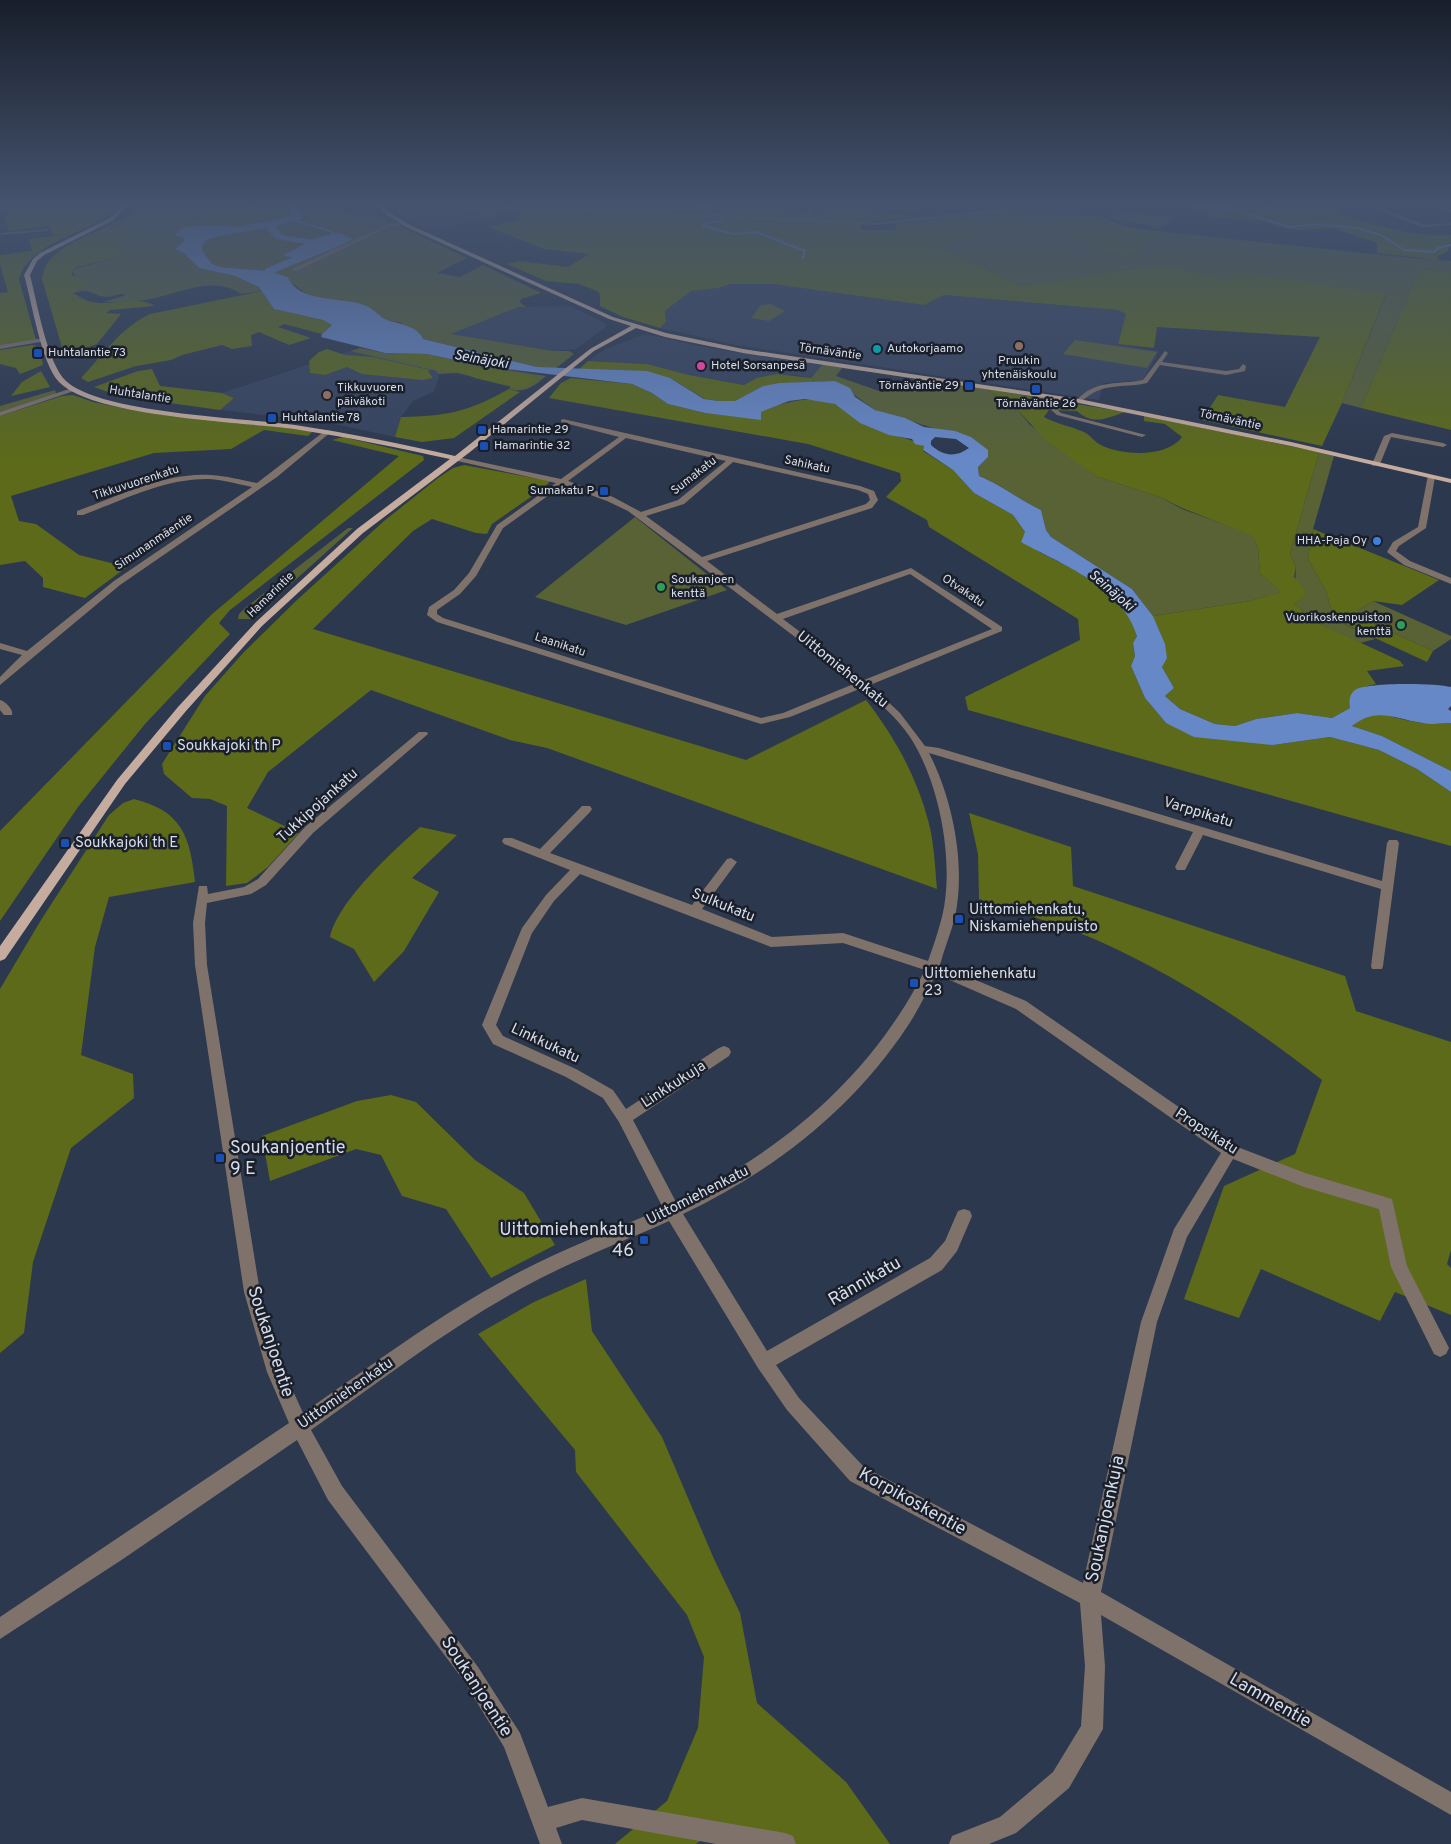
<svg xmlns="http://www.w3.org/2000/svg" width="1451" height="1844" viewBox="0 0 1451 1844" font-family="Overpass,sans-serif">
  <rect width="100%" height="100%" fill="#2c384e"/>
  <g fill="#36445f">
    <polygon points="368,203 378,213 377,215 368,216 340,212 325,204"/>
    <polygon points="397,203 472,206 467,210 486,218 429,230 406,220 387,206"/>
    <polygon points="729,284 773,284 924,305 944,295 1118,310 1126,314 1118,344 1159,351 1143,380 1103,383 1099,400 736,345 660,328 666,322 665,311 691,291 718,288"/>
    <polygon points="570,306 603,322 607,326 576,349 553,351 450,334 519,307"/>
    <polygon points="645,334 709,348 822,365 811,378 795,375 757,378 744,385 689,375 647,364 588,361 606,349"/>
    <polygon points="350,351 436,371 438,374 439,378 433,392 413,401 401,417 395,437 325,422 220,410 234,398 222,393"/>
  </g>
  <g fill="#586235" fill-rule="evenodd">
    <path d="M139,203L214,204V207L200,218L179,224L181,229L179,230L182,231L175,233L183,237L184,242L176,248L184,253L199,268L235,276L259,287L262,291L241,294C212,274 177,295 145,300C131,303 117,302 103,302L126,295C119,292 115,297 107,297C91,296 94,288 73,293L76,278L72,271L77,268L125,256L118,245L121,237L134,232L107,227L127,216Z"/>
    <path d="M325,204C341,212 360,217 377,215L467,258L437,273L460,277L483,265L541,293L521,299L520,302L526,307H519L451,334L553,351H569L574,354L555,369L537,367L423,339L401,323L387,320L364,305L335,302L308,295L290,282L288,277L269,271L220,267L211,263L202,250L203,244L208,239L296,221L302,219L304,213L299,206Z"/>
    <path d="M1135,211L1152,217L1170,215L1175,217C1168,225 1161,230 1150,228L1153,226C1136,222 1120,221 1104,216Z"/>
    <polygon points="1045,229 1126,259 1165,232 1401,257 1451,261 1451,271 1419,269 1361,408 1342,403 1386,295 1228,279 1172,266 1153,265 1021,286 936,243"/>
    <polygon points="771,304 785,311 769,321 751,318 761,305"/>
    <polygon points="1075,340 1157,352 1147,368 1063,354"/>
    <path d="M360,348L385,353L427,354L488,367L546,376C533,387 526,393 509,389L511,386L457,373L438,374L436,371L350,351Z"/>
    <path d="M827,364L986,389L1018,410L1030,425L1098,477L1160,497L1182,509L1253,535L1258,548L1260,573L1282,592L1250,601L1153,616L1132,589L1051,537L1046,530L1041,510C1019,500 1002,485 979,476L978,467L988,457V450L936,429L875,410L835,381L815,382L811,378L822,365ZM842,368L933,381L928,388L882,392L836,376Z"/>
    <polygon points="55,390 56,394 49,397 0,412 0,406"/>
    <polygon points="1319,452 1334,456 1313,529 1308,559 1326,591 1334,619 1375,639 1360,643 1314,621 1294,603 1296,567 1290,554"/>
    <polygon points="635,517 727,590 626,625 535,597"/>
    <polygon points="348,528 353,528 252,619 238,619 239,614 245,608"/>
    <polygon points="1373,601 1451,636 1451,639 1433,651 1352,614"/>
  </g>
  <g fill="#5c6a1a">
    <path d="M72,203H124C97,233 30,239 19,279L36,340L0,345V293L8,292L0,265V255L32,251L29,239L53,236L49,226L9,231L2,211Z"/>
    <polygon points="208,203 281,203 293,215 274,220 228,228 233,226 222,225 181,229 179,224 200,218 206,209 214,207 214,204"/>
    <polygon points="479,203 736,203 816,213 824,205 848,207 856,203 942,204 922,206 902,204 916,210 912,212 877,207 870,212 912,215 919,219 905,220 900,218 862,223 860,229 864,230 896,230 896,224 1006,212 1060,213 1100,217 1128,227 1165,232 1126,259 1045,229 937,244 1021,286 1153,265 1172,266 1228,279 1237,272 1386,294 1342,403 1322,446 1202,420 1218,395 1285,407 1320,337 1157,327 1154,348 1118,344 1126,314 1118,310 944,295 924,305 773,284 730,284 718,288 691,291 665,311 666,322 660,328 623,317 600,306 600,294 597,291 579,284 546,281 507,264 519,261 568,267 589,254 544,249 488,227 519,220 518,214 503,214 486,218 467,210"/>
    <polygon points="981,203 1067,204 1069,205 1016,207"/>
    <path d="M1145,203H1293L1340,208L1342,210L1335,213C1373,223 1411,238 1451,235C1451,248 1450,252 1437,256L1439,260L1377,253V243L1334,228L1299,230L1279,227L1263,221L1211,217L1178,204L1156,205Z"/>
    <path d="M107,227L136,232L121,237L118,245L125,256L77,267L72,271V275L86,283L73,293C78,296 83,299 88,301C110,308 136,294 155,306L110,310L106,313L121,314L97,344L62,357L61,344L42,279C45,249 84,238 107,227Z"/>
    <polygon points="1419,269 1451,271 1451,430 1361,408"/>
    <path d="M262,291L274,309L323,320L332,325L322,334L284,324L278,327L311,338L289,345L259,332L251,335L252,346L232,349L222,345L182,355L171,360L136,366L88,382L81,378C103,355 120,328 150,314Z"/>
    <polygon points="32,345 36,346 35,352 42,359 43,365 20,374 16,368 0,364 0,350"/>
    <polygon points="327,349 345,355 373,357 430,370 428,371 433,378 422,380 362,374 347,367 325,375 310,373 309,361 319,352"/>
    <polygon points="410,354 432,355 466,365 530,375 536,378 536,382 520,389 475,378 463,373 438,370 386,356"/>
    <polygon points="588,361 647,364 689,375 744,385 757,378 777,374 811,378 815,382 763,386 735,401 719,401 705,399 670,378 578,370"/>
    <polygon points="152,369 160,386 222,393 234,398 220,410 119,396 94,387 138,371"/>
    <polygon points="41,371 50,387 11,396 22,382"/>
    <path d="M571,378L632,384L652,393L668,404L705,413L761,419L760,412C784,403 809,394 835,404C848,409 859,422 874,428C891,436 908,437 924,446L923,451L953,470L974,493L1013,515L1039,552L1077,571L1102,589L1122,607L1133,622L1137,636L1133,643L1135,656L1131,666L1145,698L1166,723L1273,745L1330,737L1379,750L1417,769L1451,792V846L968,710L965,697L1080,640L1078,619L929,527L927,520L886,497L901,481L900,473L808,444L549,398L561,383Z"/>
    <path d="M509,389L520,392L454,438L422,442L395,437L401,417C447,416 468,412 509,389Z"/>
    <path d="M986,389L1125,412C1107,418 1093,426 1077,411L1049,410L1044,417C1057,424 1070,426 1084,432C1090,435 1094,441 1099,444C1120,456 1167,458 1182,437L1165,424L1144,421V416L1319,452L1290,554L1296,567L1294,577L1305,590L1304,597L1294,603L1314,621L1400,661L1404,666L1367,671L1376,684C1360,688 1349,689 1350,708L1332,718L1297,713L1256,719L1235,726L1215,724L1180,709L1165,696L1174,688L1162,667C1171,649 1159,633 1153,616L1250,601L1281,592L1260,573L1258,548L1253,536L1182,508L1160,497L1098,477L1045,440L1018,410Z"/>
    <polygon points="73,395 93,402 132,410 313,431 308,436 264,430 231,449 154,453 11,496 19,521 36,524 79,555 127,567 85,598 43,587 43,578 25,561 0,565 0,416 62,396"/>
    <polygon points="343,437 423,456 424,460 230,610 219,623 230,634 145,724 78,807 0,921 0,831 211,615 399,456 332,440"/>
    <path d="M464,465L550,481L545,487L492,524L487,534L476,533L432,519L413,531L313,629L746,760L866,700C894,736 916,775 928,820C934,841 935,866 937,889L547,748L510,740L371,690L268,772L247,808L299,833L268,867L247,883L226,886L227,806L210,799L192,798L164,774L162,764L205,696L244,652L297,600L384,521L438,478L453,468Z"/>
    <polygon points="1313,529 1439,580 1402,605 1373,601 1352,614 1433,651 1427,662 1334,619 1326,591 1308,559"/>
    <path d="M1378,714C1389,715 1396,718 1406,720C1421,724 1436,724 1451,723V771L1382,736L1352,726L1363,717Z"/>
    <path d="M134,799C182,811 190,836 195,882L109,897L95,947L81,1055L133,1074L134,1098L71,1148L33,1262L24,1333L0,1353V989L41,920L109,815L123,803Z"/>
    <path d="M969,813L1071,847L1073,886L1345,976L1356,1011L1451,1042V1250L1447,1264L1451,1268V1315L1395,1292L1380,1321L1261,1269L1239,1318L1184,1299L1224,1186L1295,1154L1322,1080C1253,1026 1181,978 1101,942C1062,925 1019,913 979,899L978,854Z"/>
    <path d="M420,827L457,835L412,878L439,892L404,951L374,982L354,949L330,937C338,901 392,852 420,827Z"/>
    <polygon points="391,1095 416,1102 475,1160 524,1193 555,1245 491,1278 446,1209 402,1196 381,1155 356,1149 270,1181 262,1136 357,1101"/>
    <polygon points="586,1279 592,1331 662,1437 714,1559 740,1613 757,1703 846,1782 890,1844 757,1844 720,1826 696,1844 615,1844 667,1801 698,1728 704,1657 687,1615 576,1472 575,1450 478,1334 534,1302"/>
  </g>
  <g fill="#6788c7" fill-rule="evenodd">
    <path d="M281,203H296L304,213L302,219C272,229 239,231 208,239L203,244L202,250L211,263L220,267L269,271L288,277C297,303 344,297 364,305C373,308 379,316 387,320C399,324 418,326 423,339L537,367L647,371L670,378L704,399L719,401H735L763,386L780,383L835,381L850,388L855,397L875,410L905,418L924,427L955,431L971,437L988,450V457L978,467L979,476C1002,485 1019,500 1041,510L1046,530L1051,537L1132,589L1153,616L1165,644L1167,658L1162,667L1174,688L1165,696L1180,709L1215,724L1235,726L1256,719L1297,713L1332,718L1350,708C1349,701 1349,695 1355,690C1366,682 1436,683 1451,687V706L1448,709L1451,711V723C1442,723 1432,725 1423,723C1395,719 1377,706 1352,726L1382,736L1451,771V792L1417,769L1379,750L1330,737L1273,745L1194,737L1166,723L1145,698L1131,666L1135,656L1133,643L1137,636C1122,586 1062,565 1021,542L1025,532L1013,515L974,493L953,470L923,450L924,446L915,444L912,439L889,435L860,423L835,404L805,399L789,401L761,412V420L705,413L668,404L652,393L632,384L488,367L427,354L385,353L321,337L322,334L332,325L323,320L274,309L259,287L235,276L199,268L184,253L175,249L184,241L183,237L174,235L181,229L192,226L234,225L228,228L274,220L292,215L287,206ZM935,437L956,439L969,448C955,458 943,456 931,445V441Z"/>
    <path d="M340,233L353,239C332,249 306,264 283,255C304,246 316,234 340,233Z"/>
  </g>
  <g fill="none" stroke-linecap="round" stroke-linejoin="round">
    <g stroke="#6788c7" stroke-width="2">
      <polyline points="691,203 705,206 709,213 722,216"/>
      <polyline points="1185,203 1224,207 1290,227 1319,224 1357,228 1381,235 1404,250 1434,252 1438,248 1451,245"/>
      <polyline points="723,218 723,221 707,223 703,226 729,233"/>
      <polyline points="293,220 330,231 333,233 330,238"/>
      <polyline points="732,234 756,232 805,251 803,258"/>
    </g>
    <polygon fill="#6788c7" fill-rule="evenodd" points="270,223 276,223 276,228 282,235 327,242 328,248 322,253 273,273 265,273 265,269 319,246 276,239 266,228"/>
    <g fill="#7f726b" fill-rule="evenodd">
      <polygon points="50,203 62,203 0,211 0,209"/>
      <polygon points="419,203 802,219 816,203 820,203 807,219 875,223 1006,208 970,203 1023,208 1114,203 1023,210 1012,209 1003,212 875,225"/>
      <polygon points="1361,203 1377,207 1431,203 1451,210 1451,213 1427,204 1381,208 1424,225 1451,223 1451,225 1422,227"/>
      <polygon points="402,222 404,224 389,227 296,271 291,270 386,225"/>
      <polygon points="49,229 47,231 0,235 1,233"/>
      <polygon points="44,338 46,341 0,349 0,345"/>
      <path d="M1165,351L1168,353L1162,362L1226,371L1239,369L1243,364L1246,366L1245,371L1226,375L1160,365L1147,383C1121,389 1103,381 1081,402L1076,401C1095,379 1117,385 1143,380Z"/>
      <polygon points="72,388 74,389 74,391 0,416 0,412"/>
      <polygon points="1035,391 1061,413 1146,435 1142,437 1057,415 1033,394 1033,392"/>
      <path d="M563,419L860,486L874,491L878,500L872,508L707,561L777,614L911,568L1002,627V631L870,685L900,713L925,746L939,748L1382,881L1387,843L1389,840H1397L1399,843L1383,966L1382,969H1372L1371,966L1381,889L1203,835L1185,870H1177L1175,867L1193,832L929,753C953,800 966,865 955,917C951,933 944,949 940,965L1026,1001L1235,1146L1305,1173L1392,1199L1407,1266L1449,1348L1446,1354L1440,1357L1434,1354L1391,1267L1379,1209L1304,1187L1233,1159L1187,1237L1157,1322L1101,1592L1451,1792V1815L1101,1615L1105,1666L1103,1729L1069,1788L1016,1833L989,1844H949L952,1836L1000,1817L1053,1772L1081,1726L1085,1666L1080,1603L850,1481L787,1410L758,1368L669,1221C620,1243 569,1262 522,1288C447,1329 380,1381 311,1430L342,1486L478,1667L520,1733L548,1807L582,1798L785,1833L793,1836L796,1844H716L582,1820L556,1828L562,1844H540L504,1747L464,1681L328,1500L297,1440L120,1561L0,1639V1617L289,1423L267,1372L244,1292L195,965L193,923L199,886H207L208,894L244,887L258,879L305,827L419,732H427L428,734L313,833L266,885L251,894L207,903L205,923L207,965L260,1292L284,1371L303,1413C371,1366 437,1316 510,1277C559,1250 612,1231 663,1208L619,1122L603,1098L566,1077L493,1044L482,1025L522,928L546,895L570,870L504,844L502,841L504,838H512L540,849L582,806H590L592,809L590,812L550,853L692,905L727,859L731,858L737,862L702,909L772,937L843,933L928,961C933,947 938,932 942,917C955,864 940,783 910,737C897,718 879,702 862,688L790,717L761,724L437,622L427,615L429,607L454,590L469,573L497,525L556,483L453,460V456L561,479L619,437L561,422V420ZM626,438L726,461L678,500L641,512L613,497L568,481ZM733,462L858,490L868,494L870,500L866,504L702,557L646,516L684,504ZM563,485L607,501L628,511L856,683L783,713L761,718L443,618L437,614V610L460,594L476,576L503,528ZM910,574L992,629L864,680L783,619ZM580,874L771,947L843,943L925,970C872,1075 782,1152 676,1202L633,1120L729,1056L731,1052L729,1048L724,1046L719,1048L626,1109L613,1090L576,1069L503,1036L496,1025L532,933L554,901ZM936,974L1016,1009L1221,1153L1174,1229L1141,1322L1083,1583L864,1467L799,1398L776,1365L942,1270L957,1251L972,1216L970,1211L964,1209L958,1211L945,1241L930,1258L767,1351L683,1214C772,1172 852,1110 907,1027C918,1011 927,991 936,974Z"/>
      <path d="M326,430L332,431L277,477L120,585L0,685V677L22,655L0,649V643L27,651L114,581L252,487C238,484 224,480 209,479C166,478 123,500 83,515H77V511C119,496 165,472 211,475C226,476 242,480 257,483Z"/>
      <polygon points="1392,433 1443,443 1447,445 1443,447 1391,437 1380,464 1373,466 1372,464 1384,436"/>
      <polygon points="1428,475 1435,477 1426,528 1399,546 1396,551 1410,561 1451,578 1451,584 1404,565 1387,552 1393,542 1418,527"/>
      <path d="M0,700C5,701 14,710 12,715H4L0,710Z"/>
    </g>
    <path fill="#c5ac9e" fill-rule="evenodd" d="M127,203H131L112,221L44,255L37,261L30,275C37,302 47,363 66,381C100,413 244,418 295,425C349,433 402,444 455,456L590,349L631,326L609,319L406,227L385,214L376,203H380L389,212L410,225L613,317L666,333L743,349L1079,399L1291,442L1451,479V483L1291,446L1079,403L743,353L665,337L636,328L594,351L470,452L363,533L262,626L186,711L125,784L5,959L0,961V946L117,780L178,707L256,622L357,529L450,459C399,448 347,437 294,429C242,422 93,417 59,382C41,363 32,302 24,275L33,259L40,253L108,219Z"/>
  </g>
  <linearGradient id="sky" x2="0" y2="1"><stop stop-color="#181f2b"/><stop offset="0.44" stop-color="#45536e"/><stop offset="1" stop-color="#45536e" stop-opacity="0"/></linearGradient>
  <rect width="1451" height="461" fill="url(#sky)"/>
  <g fill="#8d6e63" stroke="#1a1f29" stroke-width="2">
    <circle cx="1019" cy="346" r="5"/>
    <circle cx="327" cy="395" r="5"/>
  </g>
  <circle fill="#0f9aa8" stroke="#1a1f29" stroke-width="2" cx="877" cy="349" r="5"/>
  <g fill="#1a4fb4" stroke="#1a1f29" stroke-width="2">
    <rect x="33" y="348" width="10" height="10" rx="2.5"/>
    <rect x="964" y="381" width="10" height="10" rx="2.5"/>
    <rect x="1031" y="384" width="10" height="10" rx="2.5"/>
    <rect x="267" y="413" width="10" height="10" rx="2.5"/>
    <rect x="477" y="425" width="10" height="10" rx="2.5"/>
    <rect x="479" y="441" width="10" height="10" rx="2.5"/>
    <rect x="599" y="486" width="10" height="10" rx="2.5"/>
    <rect x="162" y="741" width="10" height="10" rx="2.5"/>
    <rect x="60" y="838" width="10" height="10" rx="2.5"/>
    <rect x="954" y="914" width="10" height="10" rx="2.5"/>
    <rect x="909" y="978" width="10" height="10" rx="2.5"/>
    <rect x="215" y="1153" width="10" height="10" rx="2.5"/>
    <rect x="639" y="1235" width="10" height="10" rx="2.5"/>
  </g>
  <circle fill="#d1479c" stroke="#1a1f29" stroke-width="2" cx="701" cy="366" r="5"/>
  <circle fill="#3f7fe0" stroke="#1a1f29" stroke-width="2" cx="1377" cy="541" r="5"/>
  <g fill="#2e9e5b" stroke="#1a1f29" stroke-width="2">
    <circle cx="661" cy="587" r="5"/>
    <circle cx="1401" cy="625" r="5"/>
  </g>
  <g text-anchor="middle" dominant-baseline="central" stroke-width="5" stroke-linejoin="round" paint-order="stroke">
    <g font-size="12" fill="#d5dcea" stroke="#1a1f29" text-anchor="start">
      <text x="887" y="349">Autokorjaamo</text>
      <text x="48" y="353">Huhtalantie 73</text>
      <text x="1019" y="361" text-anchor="middle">Pruukin<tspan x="1019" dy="14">yhtenäiskoulu</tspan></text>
      <text x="711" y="366">Hotel Sorsanpesä</text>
      <text x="959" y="386" text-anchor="end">Törnäväntie 29</text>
      <text x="337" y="388">Tikkuvuoren<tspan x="337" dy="14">päiväkoti</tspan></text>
      <text x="1036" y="404" text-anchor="middle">Törnäväntie 26</text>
      <text x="282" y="418">Huhtalantie 78</text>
      <text x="492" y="430">Hamarintie 29</text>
      <text x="494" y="446">Hamarintie 32</text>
      <text x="594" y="491" text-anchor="end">Sumakatu P</text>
      <text x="1367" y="541" text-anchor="end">HHA-Paja Oy</text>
      <text x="671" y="580">Soukanjoen<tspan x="671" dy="14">kenttä</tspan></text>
      <text x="1391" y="618" text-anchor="end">Vuorikoskenpuiston<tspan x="1391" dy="14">kenttä</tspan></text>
    </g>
    <g font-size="12" fill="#d5dcea" stroke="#1a1f29">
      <text transform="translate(830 352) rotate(8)">Törnäväntie</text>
      <text transform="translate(140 395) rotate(9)">Huhtalantie</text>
      <text transform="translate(1230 420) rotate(12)">Törnäväntie</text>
      <text transform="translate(807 465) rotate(12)">Sahikatu</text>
      <text transform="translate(694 476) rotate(-38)">Sumakatu</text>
      <text transform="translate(136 483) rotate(-18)">Tikkuvuorenkatu</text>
      <text transform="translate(154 542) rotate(-34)">Simunanmäentie</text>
      <text transform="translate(963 591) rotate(34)">Otvakatu</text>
      <text transform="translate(271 595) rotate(-44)">Hamarintie</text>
      <text transform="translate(560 645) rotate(18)">Laanikatu</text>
    </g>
    <g font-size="14" font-style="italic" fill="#d7e1f3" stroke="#1a1f29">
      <text transform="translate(481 360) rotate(10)">Seinäjoki</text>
      <text transform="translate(1111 591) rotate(41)">Seinäjoki</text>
    </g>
    <g font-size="15" fill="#d5dcea" stroke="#1a1f29">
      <text transform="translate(842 670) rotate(39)">Uittomiehenkatu</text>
      <text transform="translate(318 806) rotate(-42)">Tukkipojankatu</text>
      <text transform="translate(1198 813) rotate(17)">Varppikatu</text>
      <text transform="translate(723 906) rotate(22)">Sulkukatu</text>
      <text transform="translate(545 1044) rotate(25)">Linkkukatu</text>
      <text transform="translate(674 1085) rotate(-33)">Linkkukuja</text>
      <text transform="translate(1206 1132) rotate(33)">Propsikatu</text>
      <text transform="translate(698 1196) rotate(-27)">Uittomiehenkatu</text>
      <text transform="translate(346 1394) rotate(-35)">Uittomiehenkatu</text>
    </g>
    <g font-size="15" fill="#d5dcea" stroke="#1a1f29" text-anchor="start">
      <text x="177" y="746">Soukkajoki th P</text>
      <text x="75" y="843">Soukkajoki th E</text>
      <text x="969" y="910">Uittomiehenkatu,<tspan x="969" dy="17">Niskamiehenpuisto</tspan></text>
      <text x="924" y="974">Uittomiehenkatu<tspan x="924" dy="17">23</tspan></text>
    </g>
    <g font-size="18" fill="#d5dcea" stroke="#1a1f29" text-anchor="start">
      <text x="230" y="1148">Soukanjoentie<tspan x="230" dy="21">9 E</tspan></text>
      <text x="634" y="1230" text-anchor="end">Uittomiehenkatu<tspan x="634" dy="21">46</tspan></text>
    </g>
    <g font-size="18" fill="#d5dcea" stroke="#1a1f29">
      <text transform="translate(865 1282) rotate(-30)">Rännikatu</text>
      <text transform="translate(270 1342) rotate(72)">Soukanjoentie</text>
      <text transform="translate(912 1502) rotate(29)">Korpikoskentie</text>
      <text transform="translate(1106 1519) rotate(-78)">Soukanjoenkuja</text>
      <text transform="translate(476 1687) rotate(57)">Soukanjoentie</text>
      <text transform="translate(1270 1701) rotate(30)">Lammentie</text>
    </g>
  </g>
</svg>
